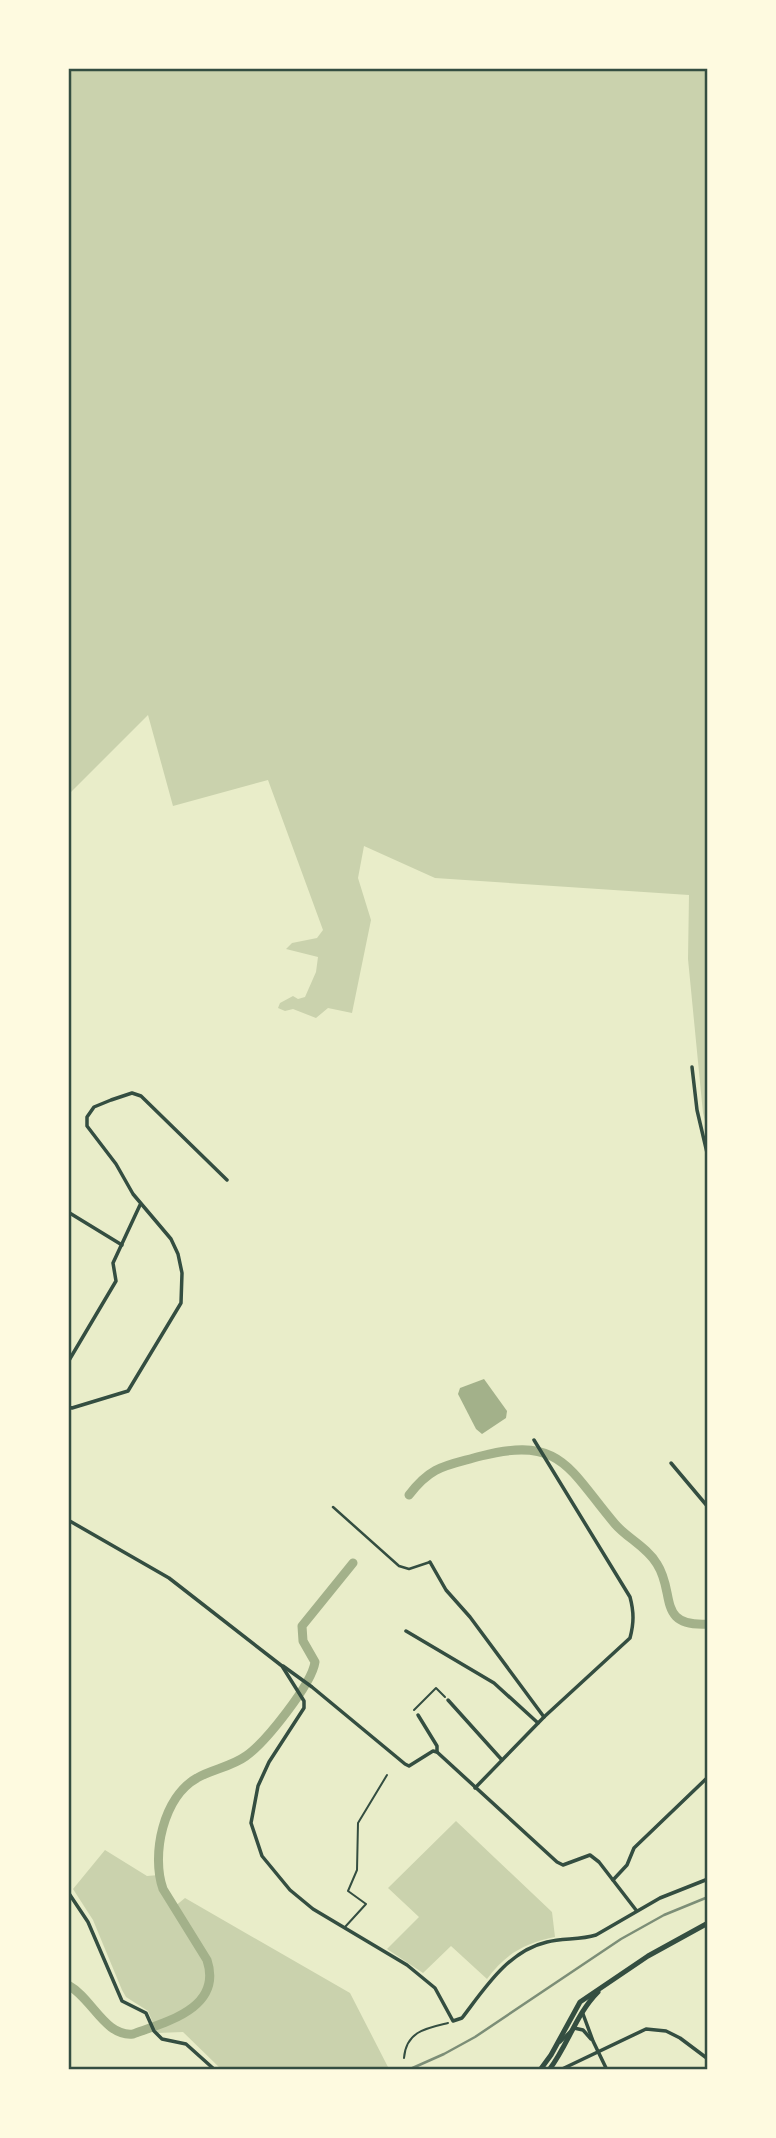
<svg xmlns="http://www.w3.org/2000/svg" width="776" height="2138" viewBox="0 0 776 2138" font-family="Manrope,sans-serif">
  <rect width="100%" height="100%" fill="#e9edc9"/>
  <g fill="#cad2ad">
    <polygon points="68,68 708,68 708,1134 703,1113 688,959 689,895 435,878 364,846 358,878 371,920 352,1013 328,1008 316,1018 293,1009 285,1011 278,1008 280,1003 293,996 298,999 305,997 316,972 318,957 286,949 292,943 317,938 323,930 268,780 173,806 148,715 68,795"/>
    <path d="M456,1821L552,1912L555,1937C525,1943 505,1954 487,1979L451,1946L423,1973L387,1949L419,1917L388,1888Z"/>
    <polygon points="105,1850 147,1876 159,1875 163,1889 174,1907 185,1898 350,1993 388,2067 379,2070 222,2070 183,2032 157,2033 148,2011 126,1997 122,1990 93,1920 73,1889"/>
  </g>
  <polygon fill="#a3b18a" points="484,1379 507,1411 506,1418 482,1434 476,1429 458,1394 460,1388"/>
  <g fill="none" stroke-linecap="round" stroke-linejoin="round">
    <g stroke="#a3b18a" stroke-width="9">
      <path d="M409,1495C432,1465 446,1466 481,1456C562,1435 569,1470 615,1524C627,1538 647,1547 657,1564C676,1593 656,1627 708,1624"/>
      <path d="M68,1985C92,1998 105,2037 133,2034C166,2022 223,2008 207,1960L163,1889C151,1855 163,1797 197,1778C212,1769 231,1767 246,1756C265,1743 312,1684 315,1662L303,1641L302,1626L353,1563"/>
    </g>
    <g stroke="#344e41" stroke-width="2">
      <polyline points="414,1710 436,1688 445,1697"/>
      <path d="M404,2058C406,2031 427,2028 448,2023"/>
    </g>
    <polyline stroke="#344e41" stroke-width="2" points="345,1927 366,1904 348,1891 357,1870 358,1823 387,1775"/>
    <polyline stroke="#344e41" stroke-width="2.5" points="333,1507 399,1566 409,1569 430,1562"/>
    <g stroke="#344e41" stroke-width="3.5">
      <polyline points="692,1067 697,1110 708,1157"/>
      <polyline points="68,1212 122,1245"/>
      <polyline points="68,1362 116,1281 113,1263 140,1205"/>
      <polyline points="68,1407 72,1408 128,1391 181,1303 182,1273 178,1254 171,1239 133,1194 116,1164 87,1126 87,1117 94,1107 111,1100 132,1093 141,1096 227,1180"/>
      <polyline points="671,1463 708,1507"/>
      <path d="M68,1520L169,1578L282,1666L304,1701V1708L269,1762L258,1786L251,1823L262,1856L290,1890L313,1909L407,1965L435,1988L453,2021L462,2018C485,1988 508,1951 547,1942C563,1938 580,1940 596,1935L660,1898L708,1879"/>
      <polyline points="430,1562 446,1590 470,1617 544,1717"/>
      <polyline points="406,1631 494,1683 538,1723"/>
      <polyline points="283,1666 312,1687 405,1764 409,1766 433,1751 437,1752 557,1862 563,1865 590,1855 599,1862 636,1910"/>
      <polyline points="448,1700 502,1760"/>
      <polyline points="418,1715 437,1746 437,1752"/>
      <path d="M475,1788L544,1717L630,1638C634,1623 634,1612 630,1597L534,1440"/>
      <polyline points="613,1880 627,1865 634,1848 708,1777"/>
      <polyline points="68,1892 88,1922 122,2001 146,2013 154,2031 162,2039 186,2044 215,2070"/>
      <polyline points="583,2014 593,2041 607,2070"/>
      <polyline points="560,2042 574,2028 583,2030 591,2039"/>
      <polyline points="560,2070 646,2029 666,2031 680,2038 708,2059"/>
    </g>
    <g stroke="#344e41" stroke-width="5">
      <polyline points="540,2070 551,2055 580,2002 648,1956 708,1923"/>
      <path d="M549,2070C568,2045 576,2014 598,1992"/>
    </g>
    <polyline stroke="#7c8e77" stroke-width="2.5" points="408,2070 444,2054 475,2037 621,1939 664,1915 708,1897"/>
  </g>
  <rect width="776" height="2138" fill="none" stroke="#fefae0" stroke-width="140"/>
  <rect x="70" y="70" width="636" height="1998" fill="none" stroke="#344e41" stroke-width="2.5"/>
</svg>
